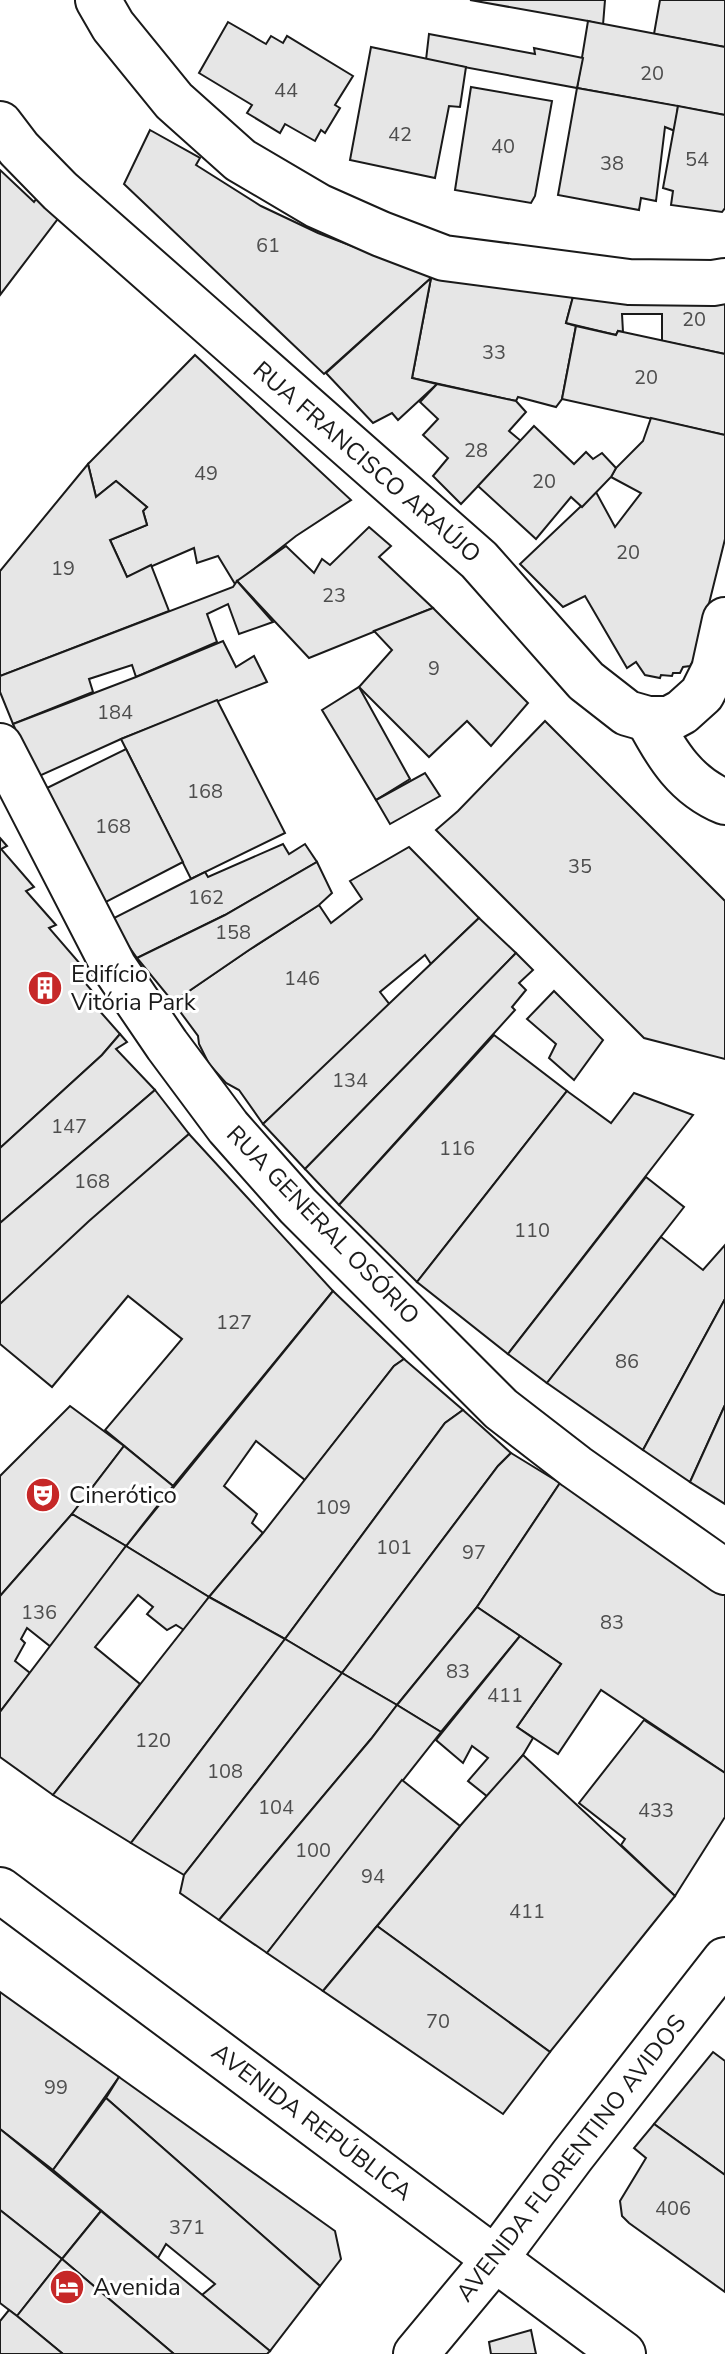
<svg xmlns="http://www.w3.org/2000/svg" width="725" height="2354" viewBox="0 0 725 2354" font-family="'Nunito Sans',sans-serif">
  <rect width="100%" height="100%" fill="#fff"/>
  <g fill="#e6e6e6" stroke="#1a1a1a" stroke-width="2">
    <polygon points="470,0 605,0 603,25 588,21"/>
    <polygon points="660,0 725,0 725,47 654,34"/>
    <polygon points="588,21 725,47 725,115 577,88"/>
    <polygon points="228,22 266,44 271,36 283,43 287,36 353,76 335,105 340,108 325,133 321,130 315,141 285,124 280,133 247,113 252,105 199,73"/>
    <polygon points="429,34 535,54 534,48 583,58 577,88 426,60"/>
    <polygon points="371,47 466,67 460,107 449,106 435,178 350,160"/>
    <polygon points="471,87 552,101 535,196 531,203 455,190"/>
    <polygon points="577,88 678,106 675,131 665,127 656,201 641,198 639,210 558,195"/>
    <polygon points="678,106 725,115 725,208 722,212 671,205 673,191 663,188"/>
    <polygon points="150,130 200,158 196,165 261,206 318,233 378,256 435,271 431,278 324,374 124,184"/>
    <polygon points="0,170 34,202 39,195 60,216 0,295"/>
    <polygon points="435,271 574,293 566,323 576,326 562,399 556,407 518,397 516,401 412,378 431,278"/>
    <polygon points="431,278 412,378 437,384 398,420 392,413 373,423 326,373"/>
    <polygon points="725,290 725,354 662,341 662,314 622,314 623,332 618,331 616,335 566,323 574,293"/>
    <polygon points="576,326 616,335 618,331 623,332 725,354 725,435 562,399"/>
    <polygon points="195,355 351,500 296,536 235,584 218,556 197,563 194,548 127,577 110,540 147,525 143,511 147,507 116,481 96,497 88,464"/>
    <polygon points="437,384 516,401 526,412 509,431 521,441 461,504 433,476 448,458 423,435 438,419 420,402"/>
    <polygon points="651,418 725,435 725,539 696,656 690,666 683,667 680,673 673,673 672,676 661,675 660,678 645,675 636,662 627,668 585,596 563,607 520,564 596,492 615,527 641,493 611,477 616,468 643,441"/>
    <polygon points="534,426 574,464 586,452 593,459 602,453 616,468 611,477 582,507 571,497 536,539 478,486"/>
    <polygon points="88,464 96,497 116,481 147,507 143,511 147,525 110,540 127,577 151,565 169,611 0,676 0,571"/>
    <polygon points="369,527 391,546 379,557 433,608 309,658 237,581 286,546 314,573 322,559 330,565"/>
    <polygon points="237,581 273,622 239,634 228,604 207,614 217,642 136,677 132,665 89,679 93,692 13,724 0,692 0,676 233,587"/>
    <polygon points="433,608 528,703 491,746 467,721 429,757 359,687 392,650 374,631"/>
    <polygon points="223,641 236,667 254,656 267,682 121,739 37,777 13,724 136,677"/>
    <polygon points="359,687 410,779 376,800 322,710"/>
    <polygon points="217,700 285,833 191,879 121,739"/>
    <polygon points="545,721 725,901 725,1059 644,1038 436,830 458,811"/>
    <polygon points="126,749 183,862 102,904 41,791"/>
    <polygon points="425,773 440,796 390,824 376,800"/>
    <polygon points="0,838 7,846 1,849 34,887 26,891 56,925 49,928 82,966 75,971 104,1005 97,1008 120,1034 102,1055 0,1148"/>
    <polygon points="283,844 289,854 305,844 317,862 225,915 137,958 110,920 191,879 205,872 208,877"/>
    <polygon points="409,847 479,918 431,964 425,955 380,992 390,1005 263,1124 239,1090 226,1083 209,1064 199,1044 198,1036 173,1002 249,950 319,905 331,923 362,899 350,881"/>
    <polygon points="317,862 332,893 319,905 249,950 173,1002 137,958 225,915"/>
    <polygon points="479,918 516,953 305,1169 263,1124"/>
    <polygon points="516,953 533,970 519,983 526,990 512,1007 515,1010 339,1205 305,1169"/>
    <polygon points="554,991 603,1040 574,1080 549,1058 556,1044 527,1019"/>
    <polygon points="120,1034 127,1042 116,1049 155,1090 0,1223 0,1148 102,1055"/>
    <polygon points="494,1035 567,1091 417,1282 339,1205"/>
    <polygon points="155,1090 189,1134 0,1304 0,1223"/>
    <polygon points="567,1091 611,1123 634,1093 693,1115 508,1354 417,1282"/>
    <polygon points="189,1134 333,1291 173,1486 105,1430 182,1339 128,1296 52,1387 0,1344 0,1304 89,1221"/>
    <polygon points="646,1177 684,1207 547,1383 508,1354"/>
    <polygon points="661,1237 703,1270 725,1245 725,1299 643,1450 547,1383"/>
    <polygon points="333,1291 404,1359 394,1366 305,1480 256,1441 224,1486 257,1514 252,1523 263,1533 209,1597 126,1546"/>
    <polygon points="725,1299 725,1405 690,1482 643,1450"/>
    <polygon points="404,1359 463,1410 445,1423 285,1639 209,1597 263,1533 394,1366"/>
    <polygon points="725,1405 725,1504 690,1482"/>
    <polygon points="70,1406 124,1446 72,1514 0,1596 0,1476"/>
    <polygon points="463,1410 511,1453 498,1466 342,1673 285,1639 445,1423"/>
    <polygon points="124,1446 173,1486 126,1546 72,1514"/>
    <polygon points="511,1453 560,1483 477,1607 397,1705 342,1673 498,1466"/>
    <polygon points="560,1483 725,1595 725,1773 601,1690 558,1754 517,1727 561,1664 477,1607"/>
    <polygon points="72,1514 126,1546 51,1647 27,1628 21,1639 25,1643 15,1661 30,1673 0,1712 0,1596"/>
    <polygon points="126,1546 209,1597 184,1630 176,1625 167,1630 147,1614 153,1607 138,1595 95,1647 140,1684 53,1795 0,1757 0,1712"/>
    <polygon points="209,1597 285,1639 131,1843 53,1795"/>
    <polygon points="477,1607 520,1636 441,1732 397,1705"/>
    <polygon points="520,1636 561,1664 517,1727 533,1738 523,1755 488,1797 468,1781 488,1758 472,1746 463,1763 436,1740"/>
    <polygon points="285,1639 342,1673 184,1875 131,1843"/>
    <polygon points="342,1673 397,1705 371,1739 219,1920 180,1893 184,1875"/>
    <polygon points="397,1705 441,1732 267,1953 219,1920 371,1739"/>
    <polygon points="644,1720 725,1773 725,1817 675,1896 621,1845 625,1839 579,1803"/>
    <polygon points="523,1755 675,1896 550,2052 377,1926 460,1826"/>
    <polygon points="402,1780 460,1826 323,1991 267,1953"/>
    <polygon points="377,1926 550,2052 503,2114 323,1991"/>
    <polygon points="0,1992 119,2077 53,2170 0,2129"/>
    <polygon points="713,2052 725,2061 725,2175 654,2124"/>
    <polygon points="119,2077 335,2231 341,2259 320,2286 106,2098"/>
    <polygon points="106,2098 320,2286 270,2351 202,2295 215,2284 166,2244 158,2258 53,2170"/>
    <polygon points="654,2124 725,2175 725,2292 629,2223 622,2216 620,2201 646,2158 634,2148"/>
    <polygon points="0,2129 101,2211 62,2259 0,2210"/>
    <polygon points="0,2210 62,2259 17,2316 0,2303"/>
    <polygon points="101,2211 270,2351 267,2354 174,2354 62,2259"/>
    <polygon points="62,2259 174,2354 63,2354 17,2316"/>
    <polygon points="9,2310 17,2316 63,2354 0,2354 0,2321"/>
    <polygon points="531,2330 536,2354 491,2354 489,2342"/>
  </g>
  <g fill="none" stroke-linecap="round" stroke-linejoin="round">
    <g stroke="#1a1a1a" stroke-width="48">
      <g id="minor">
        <polyline points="98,0 113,26 174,101 240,160 318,206 381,234 444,258 629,282 713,283 725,281"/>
        <polyline points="0,124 19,149 60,191 479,560 586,681 627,713 648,719 669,719 682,712 702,694 714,670 725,620"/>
        <path d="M648,719C667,755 686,786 725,802"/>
      </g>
    </g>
    <g stroke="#1a1a1a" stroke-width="48">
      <g id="tertiary">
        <polyline points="0,746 114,967 167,1045 228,1127 298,1206 501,1409 576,1467 725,1572"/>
        <polyline points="495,2259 623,2354"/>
      </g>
    </g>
    <g stroke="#1a1a1a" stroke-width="48">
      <polyline id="secondary" points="416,2354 495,2259"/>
    </g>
    <g stroke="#1a1a1a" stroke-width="48">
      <polyline id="primary" points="0,1890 495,2259 572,2156 725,1960"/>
    </g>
    <use href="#minor" stroke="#fff" stroke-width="44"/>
    <use href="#tertiary" stroke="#fff" stroke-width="44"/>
    <use href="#secondary" stroke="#fff" stroke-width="44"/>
    <use href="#primary" stroke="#fff" stroke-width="44"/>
  </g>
  <defs>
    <g id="building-disc" transform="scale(1.8)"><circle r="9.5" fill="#c62828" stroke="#fff"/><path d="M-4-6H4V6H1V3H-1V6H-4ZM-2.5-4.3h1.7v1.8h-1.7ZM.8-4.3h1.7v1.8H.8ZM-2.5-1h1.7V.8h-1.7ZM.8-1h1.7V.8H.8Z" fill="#fff"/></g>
    <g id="theatre-disc" transform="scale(1.8)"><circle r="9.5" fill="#c62828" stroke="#fff"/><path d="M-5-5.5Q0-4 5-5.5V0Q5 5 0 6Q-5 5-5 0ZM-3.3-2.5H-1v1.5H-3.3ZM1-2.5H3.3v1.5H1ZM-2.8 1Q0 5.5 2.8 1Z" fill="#fff"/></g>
    <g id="hotel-disc" transform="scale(1.8)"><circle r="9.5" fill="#c62828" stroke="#fff"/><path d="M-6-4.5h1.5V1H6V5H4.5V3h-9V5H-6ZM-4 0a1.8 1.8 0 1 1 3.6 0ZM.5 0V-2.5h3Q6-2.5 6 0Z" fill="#fff"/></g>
  </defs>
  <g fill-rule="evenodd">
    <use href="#building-disc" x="45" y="988"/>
    <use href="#theatre-disc" x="43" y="1495"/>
    <use href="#hotel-disc" x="67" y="2287"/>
  </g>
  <g text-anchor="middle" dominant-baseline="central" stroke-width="6" stroke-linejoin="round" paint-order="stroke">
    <g font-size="20" fill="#4d4d4d">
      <text x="652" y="73">20</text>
      <text x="286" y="90">44</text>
      <text x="400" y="134">42</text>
      <text x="503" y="146">40</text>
      <text x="697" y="159">54</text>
      <text x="612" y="163">38</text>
      <text x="268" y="245">61</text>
      <text x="694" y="319">20</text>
      <text x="494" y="352">33</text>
      <text x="646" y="377">20</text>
      <text x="476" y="450">28</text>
      <text x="206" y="473">49</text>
      <text x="544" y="481">20</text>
      <text x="628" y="552">20</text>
      <text x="63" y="568">19</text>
      <text x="334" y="595">23</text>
      <text x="434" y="668">9</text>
      <text x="115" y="712">184</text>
      <text x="205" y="791">168</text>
      <text x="113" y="826">168</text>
      <text x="580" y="866">35</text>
      <text x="206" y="897">162</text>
      <text x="233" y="932">158</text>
      <text x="302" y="978">146</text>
      <text x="350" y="1080">134</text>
      <text x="69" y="1126">147</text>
      <text x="457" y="1148">116</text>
      <text x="92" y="1181">168</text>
      <text x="532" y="1230">110</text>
      <text x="234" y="1322">127</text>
      <text x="627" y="1361">86</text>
      <text x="333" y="1507">109</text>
      <text x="394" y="1547">101</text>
      <text x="474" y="1552">97</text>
      <text x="39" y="1612">136</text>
      <text x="612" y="1622">83</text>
      <text x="458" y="1671">83</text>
      <text x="505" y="1695">411</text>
      <text x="153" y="1740">120</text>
      <text x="225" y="1771">108</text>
      <text x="276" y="1807">104</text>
      <text x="656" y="1810">433</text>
      <text x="313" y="1850">100</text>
      <text x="373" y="1876">94</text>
      <text x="527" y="1911">411</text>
      <text x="438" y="2021">70</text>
      <text x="56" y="2087">99</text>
      <text x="673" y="2208">406</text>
      <text x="187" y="2227">371</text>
    </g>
    <g font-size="24" fill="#1a1a1a" stroke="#fff">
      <text transform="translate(367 462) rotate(41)">RUA FRANCISCO ARAÚJO</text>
      <text transform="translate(323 1225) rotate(46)">RUA GENERAL OSÓRIO</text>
      <text transform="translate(312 2122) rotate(37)">AVENIDA REPÚBLICA</text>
      <text transform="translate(571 2158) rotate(-52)">AVENIDA FLORENTINO AVIDOS</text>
    </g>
    <g font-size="24" fill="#1a1a1a" stroke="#fff" text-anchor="start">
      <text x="71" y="974">Edifício<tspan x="71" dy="28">Vitória Park</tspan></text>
      <text x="69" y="1495">Cinerótico</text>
      <text x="93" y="2287">Avenida</text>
    </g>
  </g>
</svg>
